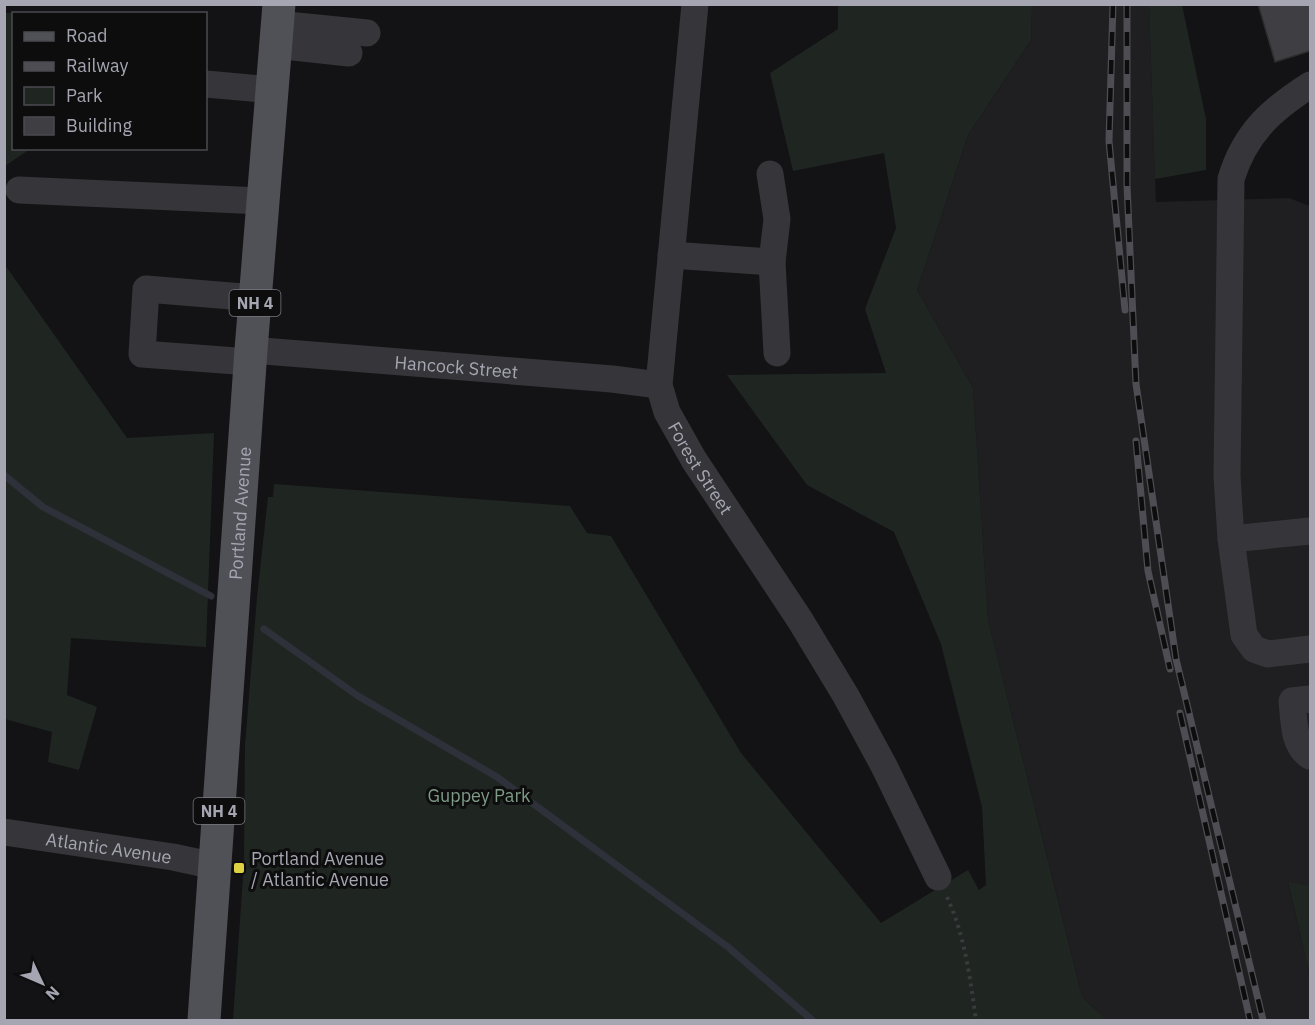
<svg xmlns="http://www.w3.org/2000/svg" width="1315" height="1025" viewBox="0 0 1315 1025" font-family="'IBM Plex Sans',sans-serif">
  <rect width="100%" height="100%" fill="#131214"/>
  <polygon fill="#1f1e20" points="1032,5 1149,5 1156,202 1289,198 1310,206 1310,888 1288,883 1310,976 1310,1020 1107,1020 1082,997 988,620 973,388 917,290 968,135 1031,40"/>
  <g fill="#1f2622">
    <polygon points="838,5 1032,5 1031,40 968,135 917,290 973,388 988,620 1082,997 1107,1020 233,1020 244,863 245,745 257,597 268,497 273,497 274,484 570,506 587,533 611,536 741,753 881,923 968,870 979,890 986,885 982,807 941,644 894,532 807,485 727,375 886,373 865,309 896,228 884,153 793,171 770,73 838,29"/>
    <polygon points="1149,5 1182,5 1206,119 1206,170 1155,179"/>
    <polygon points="4,13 47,13 14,14 14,148 30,149 5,166"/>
    <polygon points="5,265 127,438 214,433 206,647 71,638 67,695 97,707 79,770 48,762 52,732 5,719"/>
    <polygon points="1288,882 1310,886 1310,976"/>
  </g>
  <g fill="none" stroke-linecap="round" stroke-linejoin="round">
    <g stroke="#2e313a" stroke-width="7">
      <polyline points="4,475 43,507 211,596"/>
      <polyline points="264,629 358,696 497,777 728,947 812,1020"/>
    </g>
  </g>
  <polygon fill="#3f3f43" stroke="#2d2c2f" stroke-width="1.5" points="1258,4 1310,4 1310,51 1275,62"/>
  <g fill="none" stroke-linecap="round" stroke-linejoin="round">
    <path stroke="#3a3a3f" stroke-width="4" stroke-dasharray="3 4.5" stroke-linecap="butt" d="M947,897C965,936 970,978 976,1020"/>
    <g stroke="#36363a" stroke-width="27">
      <path id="s1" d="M695,4L659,385L667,412L694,460L800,620L846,696L884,766L938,877"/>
      <polyline points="277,24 367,33"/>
      <polyline points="275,45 349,53"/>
      <polyline points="206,84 272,90"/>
      <path d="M1310,85C1271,110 1245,133 1231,179L1227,476L1231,539L1244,635L1254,649L1268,654L1310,649"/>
      <polyline points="19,190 263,201"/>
      <polyline points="671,255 772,262 777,219 770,174"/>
      <polyline points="772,262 777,353"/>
      <path id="s2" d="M251,350L612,379L659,385"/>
      <polyline points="250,362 142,354 146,289 256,298"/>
      <polyline points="1231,539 1310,531"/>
      <path d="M1310,699L1292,701C1294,719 1293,746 1310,756"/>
      <path id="s3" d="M4,832L173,857L215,866"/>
    </g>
    <path stroke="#505057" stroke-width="33" id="s4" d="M204,1020L251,350L279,4"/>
    <g stroke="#4d4d53" stroke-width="7">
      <g id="rail">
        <polyline points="1113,4 1109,141 1125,310"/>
        <polyline points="1127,4 1127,185 1136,384 1176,659 1263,1020"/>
        <polyline points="1136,441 1148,571 1170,669"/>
        <polyline points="1180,713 1250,1020"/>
      </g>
    </g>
    <use href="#rail" stroke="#0e0d0e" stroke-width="4.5" stroke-dasharray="14" stroke-linecap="butt"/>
  </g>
  <rect fill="#dcd242" stroke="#0e0d0e" stroke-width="2" x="233" y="862" width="12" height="12" rx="3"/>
  <g text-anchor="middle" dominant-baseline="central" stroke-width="6" stroke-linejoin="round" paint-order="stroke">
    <g fill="#0e0d0e" stroke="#787881" stroke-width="1.5">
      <rect x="229.5" y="290" width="51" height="26" rx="4.5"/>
      <rect x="193.5" y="798" width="51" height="26" rx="4.5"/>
    </g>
    <g font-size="16" font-weight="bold" fill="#a5a6b2">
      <text x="255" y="303">NH 4</text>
      <text x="219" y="811">NH 4</text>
    </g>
    <g font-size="18" fill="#a5a6b2" stroke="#0e0d0e">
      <text stroke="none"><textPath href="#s2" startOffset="206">Hancock Street</textPath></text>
      <text stroke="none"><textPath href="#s1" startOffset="476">Forest Street</textPath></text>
      <text stroke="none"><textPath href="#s4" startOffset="508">Portland Avenue</textPath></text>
      <text stroke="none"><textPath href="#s3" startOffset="106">Atlantic Avenue</textPath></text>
    </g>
    <g font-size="18" fill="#7e9b88" stroke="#0e0d0e">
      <text x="479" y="795">Guppey Park</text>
    </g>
    <g font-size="18" fill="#a5a6b2" stroke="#0e0d0e" text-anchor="start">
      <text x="251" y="858">Portland Avenue<tspan x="251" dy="21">/ Atlantic Avenue</tspan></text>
    </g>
  </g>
  <rect width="1315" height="1025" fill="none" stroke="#a5a6b2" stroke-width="12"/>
  <rect x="12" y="12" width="195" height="138" fill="#0e0d0e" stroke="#4a4a50" stroke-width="1.5"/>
  <rect x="24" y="32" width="30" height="9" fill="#505057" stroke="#4a4a50" stroke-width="1.5"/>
  <text x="66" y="42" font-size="18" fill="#a5a6b2">Road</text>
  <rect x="24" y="62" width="30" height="9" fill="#4d4d53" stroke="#4a4a50" stroke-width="1.5"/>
  <text x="66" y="72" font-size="18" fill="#a5a6b2">Railway</text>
  <rect x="24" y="87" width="30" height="18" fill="#1f2622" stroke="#4a4a50" stroke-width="1.5"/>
  <text x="66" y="102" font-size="18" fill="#a5a6b2">Park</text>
  <rect x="24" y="117" width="30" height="18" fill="#3f3f43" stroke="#4a4a50" stroke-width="1.5"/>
  <text x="66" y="132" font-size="18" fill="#a5a6b2">Building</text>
  <g transform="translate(42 983) rotate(134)" stroke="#0e0d0e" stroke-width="4.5" paint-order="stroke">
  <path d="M0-4.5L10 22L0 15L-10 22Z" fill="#a5a6b2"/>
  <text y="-9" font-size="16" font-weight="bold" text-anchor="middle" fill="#a5a6b2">N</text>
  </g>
</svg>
